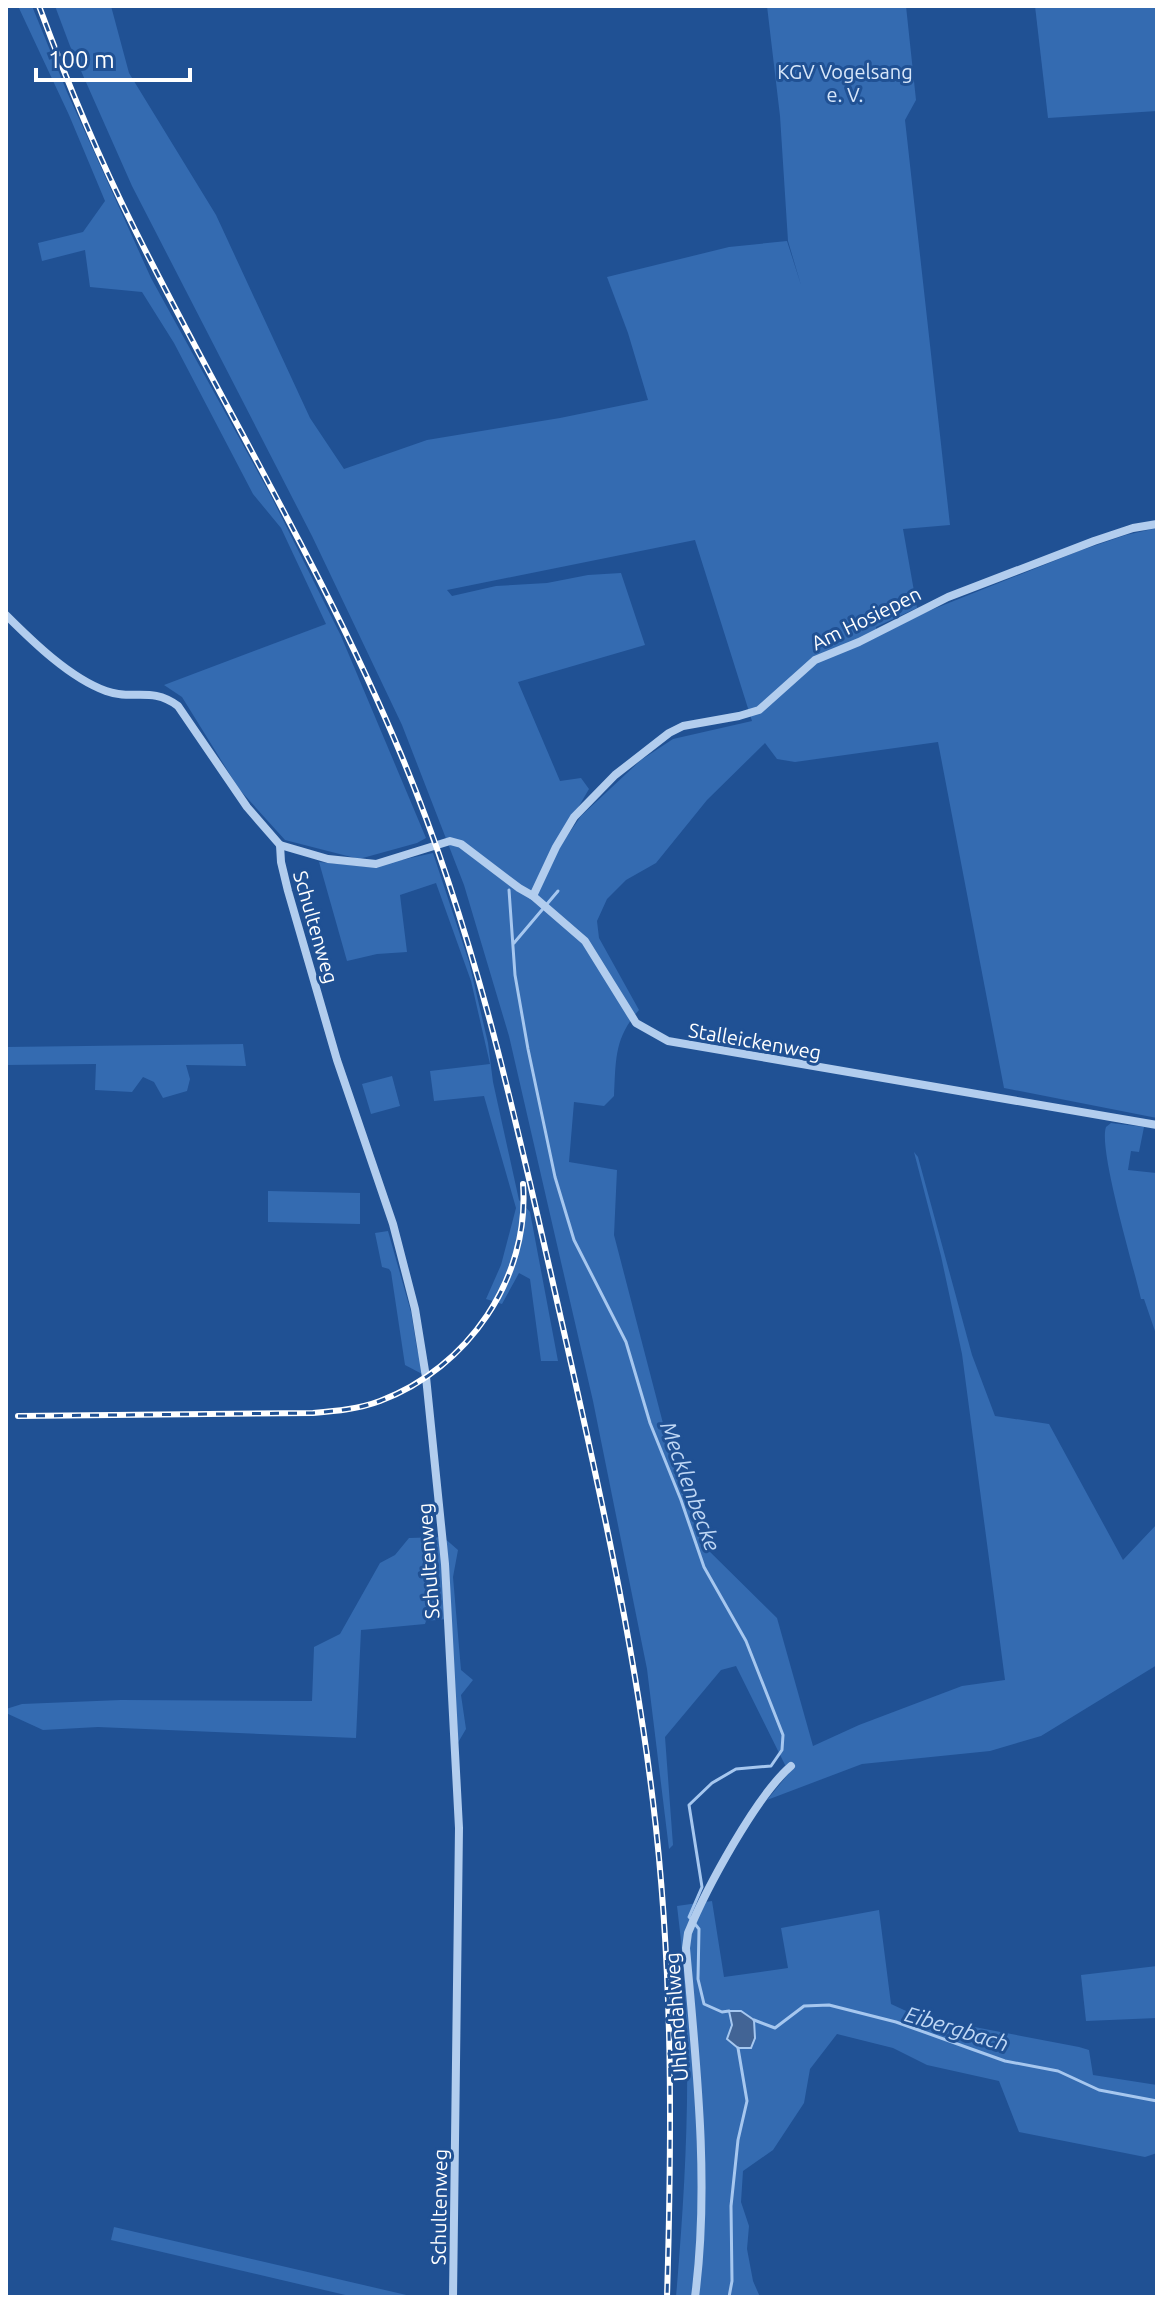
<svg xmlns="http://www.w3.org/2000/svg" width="1163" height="2303" viewBox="0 0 1163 2303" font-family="Ubuntu,sans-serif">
  <rect width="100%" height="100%" fill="#205194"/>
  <g fill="#346bb1" fill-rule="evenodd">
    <polygon points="18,6 32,6 67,92 151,278 270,494 341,636 426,838 417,843 359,859 285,840 239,789 182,697 164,685 326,624 281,528 253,494 174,343 142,292 90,287 85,250 42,261 38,243 83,232 105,201 69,115"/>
    <path d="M55,6H111L129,73L216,215L310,418L344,469L427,440L560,418L648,400L628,333L607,277L729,247L787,241L801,285L788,241L780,116L767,6H906L916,100L905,120L950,525L903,529L917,608L876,627V632L1079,551L1126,535L1157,528V1118L1004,1088L938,742L795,762L777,759L765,743L707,800L656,863L626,880L607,899L597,921L599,938L639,1010C614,1038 616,1060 614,1096L604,1106L574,1102L569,1162L617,1170L614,1235L671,1454L703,1545L777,1618L813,1746L859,1725L962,1686L1005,1680L962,1354L941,1256L914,1152L918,1157L972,1355L995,1416L1049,1424L1123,1560L1157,1524V1665L1041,1736L990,1751L862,1764L767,1800L789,1773L736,1666L721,1670L665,1737L673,1845L669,1849L647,1669L593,1401L509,1036L464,885L402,725L312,536L132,186L70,46ZM695,540L752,721L673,739L641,760L581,816L558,849L536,895L555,847L589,789L581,778L560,781L518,682L645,645L621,573L588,575L547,583L496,586L452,596L447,590Z"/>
    <polygon points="1035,6 1157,6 1157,111 1048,118"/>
    <polygon points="433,853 469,962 488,1043 493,1082 519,1200 530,1212 558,1361 541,1361 530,1279 519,1273 502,1304 486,1299 501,1265 516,1208 484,1096 434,1101 430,1071 490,1064 471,981 436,883 400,895 407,952 377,954 347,961 319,862 370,867"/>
    <polygon points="243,1044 246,1066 186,1065 190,1079 187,1091 163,1098 154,1082 143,1077 132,1092 95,1090 96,1064 6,1065 6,1047"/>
    <polygon points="392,1076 400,1106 371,1114 362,1084"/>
    <path d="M1111,1123L1144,1127L1139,1152L1131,1151L1128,1170L1156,1173L1157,1165V1337L1144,1299H1141C1134,1268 1098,1149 1106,1127Z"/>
    <polygon points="268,1191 360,1193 360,1224 268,1222"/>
    <polygon points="388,1231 411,1312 417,1349 426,1376 405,1365 391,1272 389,1269 382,1267 375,1233"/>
    <polygon points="443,1537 458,1550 453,1577 461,1670 473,1680 461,1695 466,1729 456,1746 447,1619 426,1621 425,1624 361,1630 356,1738 98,1727 43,1730 6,1713 6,1709 22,1704 121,1700 312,1701 314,1647 340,1634 380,1563 395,1555 409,1538"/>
    <path d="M712,1901L724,1977L788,1968L781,1928L879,1910L891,2004L917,2016L1079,2047L1089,2050L1093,2075L1157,2085V2153L1145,2157L1019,2132L999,2081L927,2065L893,2048L837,2034L810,2069L804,2103L773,2150L743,2171L741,2202L749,2226L747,2249L753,2281L760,2297H676C687,2168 694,2035 677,1906Z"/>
    <polygon points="1157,1966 1157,2018 1086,2021 1081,1975"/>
    <polygon points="114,2227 415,2297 354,2297 111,2240"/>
  </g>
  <polygon fill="#426495" stroke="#a6c7ef" stroke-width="2" points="729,2011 741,2011 754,2020 755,2038 751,2048 738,2048 727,2039 732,2025"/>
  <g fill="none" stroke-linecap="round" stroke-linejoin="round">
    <g stroke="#a6c7ef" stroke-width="3">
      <polyline points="509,890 515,975 528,1049 555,1177 574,1240 626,1342 650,1423 681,1500 704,1567 746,1641 783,1735 782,1750 771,1766 736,1769 712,1783 689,1805 702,1887 689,1917 691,1919"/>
      <polyline points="514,943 558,891"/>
      <polyline points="695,1924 699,1929 698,1979 704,2004 722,2012 729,2011"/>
      <polyline points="754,2020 775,2028 804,2006 829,2005 896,2022 1005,2061 1058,2071 1099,2090 1157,2101"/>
      <polyline points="729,2297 732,2281 731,2206 738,2140 747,2101 738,2048"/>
    </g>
    <g stroke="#b2cdee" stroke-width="8">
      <path d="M6,615C33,642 70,678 106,691C133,701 151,686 178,706L247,807L280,845L328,859L376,864L450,841L461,844L519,888L533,896L585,941L636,1023L668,1041L1157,1125"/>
      <polyline points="280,845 281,862 288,891 337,1060 393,1224 415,1309 426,1377 445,1564 459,1828 453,2297"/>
      <polyline points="533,896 556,847 574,817 615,775 669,733 683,726 739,716 759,710 815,660 859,642 948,597 1094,541 1133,528 1157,524"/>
      <path d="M695,2297C710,2183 696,2062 686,1948L688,1933C706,1889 756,1796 791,1766"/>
    </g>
    <g stroke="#fff" stroke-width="6">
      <g id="rail">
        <path d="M39,6C67,82 98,156 134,228C222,405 326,574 402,757C472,925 512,1102 552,1279C591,1452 632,1626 653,1802C673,1967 672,2131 667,2297"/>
        <path d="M18,1416L313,1413C336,1411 359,1409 380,1401C468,1368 530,1278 523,1184"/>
      </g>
    </g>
    <use href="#rail" stroke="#205194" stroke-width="3" stroke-dasharray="9" stroke-linecap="butt"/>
  </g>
  <g text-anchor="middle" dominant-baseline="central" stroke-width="6" stroke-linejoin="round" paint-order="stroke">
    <g font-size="20" fill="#d8e7fa" stroke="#205194">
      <text x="845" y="71">KGV Vogelsang<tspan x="845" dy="23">e. V.</tspan></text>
    </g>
    <g font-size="20" fill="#fff" stroke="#205194">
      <text transform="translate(866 618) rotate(-26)">Am Hosiepen</text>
      <text transform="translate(316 927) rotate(74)">Schultenweg</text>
      <text transform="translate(755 1041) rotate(10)">Stalleickenweg</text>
      <text transform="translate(428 1561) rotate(-94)">Schultenweg</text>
      <text transform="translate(676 2017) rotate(-94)">Uhlendahlweg</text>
      <text transform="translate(439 2207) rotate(-89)">Schultenweg</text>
    </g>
    <g font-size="22" font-style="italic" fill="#bfd7f5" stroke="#205194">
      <text transform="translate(691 1486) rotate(70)">Mecklenbecke</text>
      <text transform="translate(957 2028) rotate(17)">Eibergbach</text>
    </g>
  </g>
  <rect width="1163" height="2303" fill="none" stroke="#ffffff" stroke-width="16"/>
  <path d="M36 68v12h154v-12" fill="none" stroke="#ffffff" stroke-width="4"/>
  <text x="48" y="68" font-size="24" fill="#ffffff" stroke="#205194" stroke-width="6" paint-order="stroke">100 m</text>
</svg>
